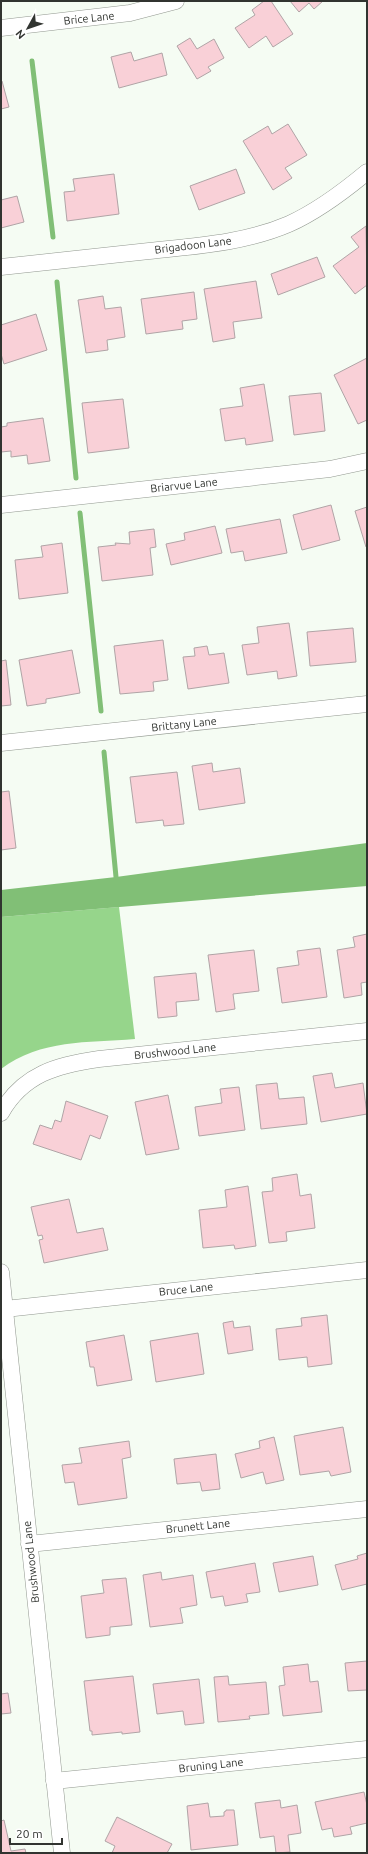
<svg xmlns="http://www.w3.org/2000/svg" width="368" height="1854" viewBox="0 0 368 1854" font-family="Ubuntu,sans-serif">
  <rect width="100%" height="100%" fill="#f5fcf3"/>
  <path fill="#96d58b" d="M119,907L135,1039C87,1043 41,1039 1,1069V917Z"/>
  <polygon fill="#81bf76" points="367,843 367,886 1,917 1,890 116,877"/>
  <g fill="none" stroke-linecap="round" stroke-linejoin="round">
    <g stroke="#81bf76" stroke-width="5">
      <polyline points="32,61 53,237"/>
      <polyline points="57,282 76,478"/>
      <polyline points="80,513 101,711"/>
      <polyline points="104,752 116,877"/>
    </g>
  </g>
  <g fill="#f9d0d7" stroke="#b0a4a6">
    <polygon points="264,1 271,1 293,34 273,47 266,36 249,48 235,28 255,15 252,10"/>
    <polygon points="290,1 323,1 314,9 309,3 299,12"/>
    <polygon points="190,38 197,49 214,39 224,58 208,67 211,71 197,79 177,46"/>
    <polygon points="131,52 134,61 162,53 167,75 119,88 111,57"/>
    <polygon points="1,81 2,81 9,107 1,109"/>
    <polygon points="288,124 307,155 285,168 292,178 273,190 243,141 268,126 272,134"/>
    <polygon points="236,169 245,193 199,210 190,186"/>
    <polygon points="114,174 119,214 67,221 64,192 75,191 73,179"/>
    <polygon points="17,196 24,222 1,228 1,200"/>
    <polygon points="366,226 367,285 355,294 333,266 359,247 351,237"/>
    <polygon points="317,257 325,277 278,295 271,274"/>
    <polygon points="256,281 262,318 233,322 235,338 213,342 204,289"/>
    <polygon points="194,292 197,319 182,321 183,329 146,334 141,299"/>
    <polygon points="103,296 105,309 121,307 125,337 107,340 108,350 86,353 78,300"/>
    <polygon points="36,314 47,350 4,364 1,354 1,325"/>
    <polygon points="367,358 367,420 358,424 334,375"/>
    <polygon points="264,384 273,441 246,445 245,438 225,441 220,409 243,406 240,388"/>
    <polygon points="321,393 325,431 294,435 289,396"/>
    <polygon points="123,399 129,448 88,453 82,403"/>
    <polygon points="43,418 50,461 28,464 27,455 11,457 11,451 1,452 1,427 7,426 7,423"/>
    <polygon points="331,505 340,540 302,550 293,515"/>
    <polygon points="367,507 367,547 366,547 355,511"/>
    <polygon points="280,519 287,553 245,561 243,551 231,553 226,529"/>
    <polygon points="215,526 222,553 171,565 166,544 185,540 184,533"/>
    <polygon points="154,529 156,547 150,548 153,575 102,581 98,547 116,545 115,543 130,544 129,532"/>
    <polygon points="62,543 68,593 19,599 15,560 43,557 41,546"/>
    <polygon points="289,623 297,676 278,679 277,671 247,675 242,645 259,643 257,627"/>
    <polygon points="353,628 356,662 310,666 307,632"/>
    <polygon points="163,640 168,680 153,682 154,691 120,694 114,646"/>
    <polygon points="207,646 209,655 224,653 229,683 188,689 183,657 195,656 194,648"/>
    <polygon points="72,650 80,693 46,699 46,703 27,706 19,660"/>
    <polygon points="6,660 11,705 1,706 1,661"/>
    <polygon points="212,763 213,772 240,768 245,803 199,810 192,766"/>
    <polygon points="177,772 184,824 164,826 163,820 136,823 130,777"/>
    <polygon points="9,791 16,848 1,850 1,792"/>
    <polygon points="367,934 367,982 361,983 362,995 344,998 337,950 355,947 353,937"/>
    <polygon points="320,948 327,997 282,1003 277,968 299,965 297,951"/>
    <polygon points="254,950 259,991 233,994 235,1009 216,1012 208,955"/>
    <polygon points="196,973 199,1000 176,1002 177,1016 158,1018 154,977"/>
    <polygon points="332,1073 335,1088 363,1083 367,1114 321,1122 313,1076"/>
    <polygon points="277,1083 279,1099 304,1097 307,1124 261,1129 256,1085"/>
    <polygon points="239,1087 245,1130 199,1136 195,1107 222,1103 220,1089"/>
    <polygon points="168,1095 179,1149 146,1155 135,1102"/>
    <polygon points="66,1101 108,1116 100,1139 90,1135 81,1160 33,1144 40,1125 52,1129 55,1120 61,1122"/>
    <polygon points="297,1174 300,1196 311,1194 315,1228 286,1232 287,1241 269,1243 262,1192 273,1191 272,1178"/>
    <polygon points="248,1186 256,1246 235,1249 234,1245 203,1248 199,1210 227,1207 225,1190"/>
    <polygon points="69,1199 77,1233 103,1228 108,1250 44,1263 39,1240 43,1239 42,1235 38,1236 31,1207"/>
    <polygon points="327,1315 332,1364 308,1367 307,1357 279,1360 276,1329 302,1326 301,1318"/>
    <polygon points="233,1321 234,1328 250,1326 253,1350 228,1354 223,1323"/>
    <polygon points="198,1333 204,1374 156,1382 150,1341"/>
    <polygon points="124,1335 132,1380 97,1386 94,1367 90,1367 86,1342"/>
    <polygon points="343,1427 351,1472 331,1476 329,1471 300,1475 294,1436"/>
    <polygon points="274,1437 284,1480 266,1484 263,1472 241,1478 235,1454 260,1448 259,1441"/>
    <polygon points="129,1441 131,1457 122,1459 127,1498 78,1505 74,1482 65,1483 62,1465 82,1463 79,1448"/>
    <polygon points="216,1454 220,1489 202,1491 200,1482 177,1484 174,1459"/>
    <polygon points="367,1553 367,1584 342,1590 335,1565 358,1559 357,1556"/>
    <polygon points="313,1556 318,1585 279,1592 273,1563"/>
    <polygon points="255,1563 260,1592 246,1594 248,1602 225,1606 223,1596 211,1598 206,1572"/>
    <polygon points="161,1572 162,1580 193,1575 197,1605 180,1608 183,1623 150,1627 143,1575"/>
    <polygon points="126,1578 132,1625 110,1627 110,1635 86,1638 81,1596 104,1593 102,1580"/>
    <polygon points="367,1661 367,1690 348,1691 345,1663"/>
    <polygon points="308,1664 310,1682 318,1681 322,1712 283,1716 279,1686 285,1685 283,1667"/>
    <polygon points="133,1676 140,1732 122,1734 122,1732 92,1735 92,1731 90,1731 84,1681"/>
    <polygon points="228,1676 229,1685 266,1682 269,1714 249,1716 250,1719 218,1722 214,1677"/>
    <polygon points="199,1679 204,1723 185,1725 183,1711 157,1714 153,1684"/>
    <polygon points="8,1693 11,1713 1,1714 1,1694"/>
    <polygon points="364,1792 367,1805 367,1823 350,1827 352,1834 334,1837 332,1828 322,1830 315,1802"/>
    <polygon points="280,1800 281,1808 297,1805 301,1833 288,1835 290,1852 276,1853 274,1836 260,1838 255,1803"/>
    <polygon points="208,1803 210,1817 224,1816 224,1812 226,1811 226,1810 234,1810 238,1845 191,1850 187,1806"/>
    <polygon points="117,1817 172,1844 167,1853 112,1853 115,1846 105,1841"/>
    <polygon points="4,1820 11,1851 25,1849 26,1853 1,1853 1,1821"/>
  </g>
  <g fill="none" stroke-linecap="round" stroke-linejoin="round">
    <g stroke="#929890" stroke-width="17">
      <g id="street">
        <polyline points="1,28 130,13 176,1"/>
        <path d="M1,267C50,262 100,256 149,251C196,246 245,243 289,224C318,211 343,192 367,172"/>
        <polyline points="1,505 330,469 367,461"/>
        <polyline points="1,743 367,704"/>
        <path d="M1,1113C23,1074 57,1065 99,1059L367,1031"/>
        <polyline points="1,1272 62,1853"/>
        <polyline points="5,1309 367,1270"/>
        <polyline points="29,1544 367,1509"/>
        <polyline points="54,1781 367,1749"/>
      </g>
    </g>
    <use href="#street" stroke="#fff" stroke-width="16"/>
  </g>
  <g text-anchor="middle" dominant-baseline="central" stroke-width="4" stroke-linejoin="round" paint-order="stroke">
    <g font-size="11" fill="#313430" stroke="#fff">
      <text transform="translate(89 18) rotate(-6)">Brice Lane</text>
      <text transform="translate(193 245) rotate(-7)">Brigadoon Lane</text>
      <text transform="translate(184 485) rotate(-6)">Briarvue Lane</text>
      <text transform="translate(184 724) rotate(-6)">Brittany Lane</text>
      <text transform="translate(175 1051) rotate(-6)">Brushwood Lane</text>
      <text transform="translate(186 1289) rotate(-6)">Bruce Lane</text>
      <text transform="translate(198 1526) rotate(-6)">Brunett Lane</text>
      <text transform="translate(31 1562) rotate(-96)">Brushwood Lane</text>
      <text transform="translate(211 1765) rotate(-6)">Bruning Lane</text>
    </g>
  </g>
  <rect width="368" height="1854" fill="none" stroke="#313430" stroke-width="4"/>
  <g transform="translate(28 28) rotate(230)" stroke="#ffffff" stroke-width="3" paint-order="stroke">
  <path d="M0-3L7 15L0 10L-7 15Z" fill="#313430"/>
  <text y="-6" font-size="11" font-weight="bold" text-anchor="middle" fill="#313430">N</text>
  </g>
  <path d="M10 1838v6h52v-6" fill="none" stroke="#313430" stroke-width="2"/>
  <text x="16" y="1838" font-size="12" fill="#313430" stroke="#ffffff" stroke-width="3" paint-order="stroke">20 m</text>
</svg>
